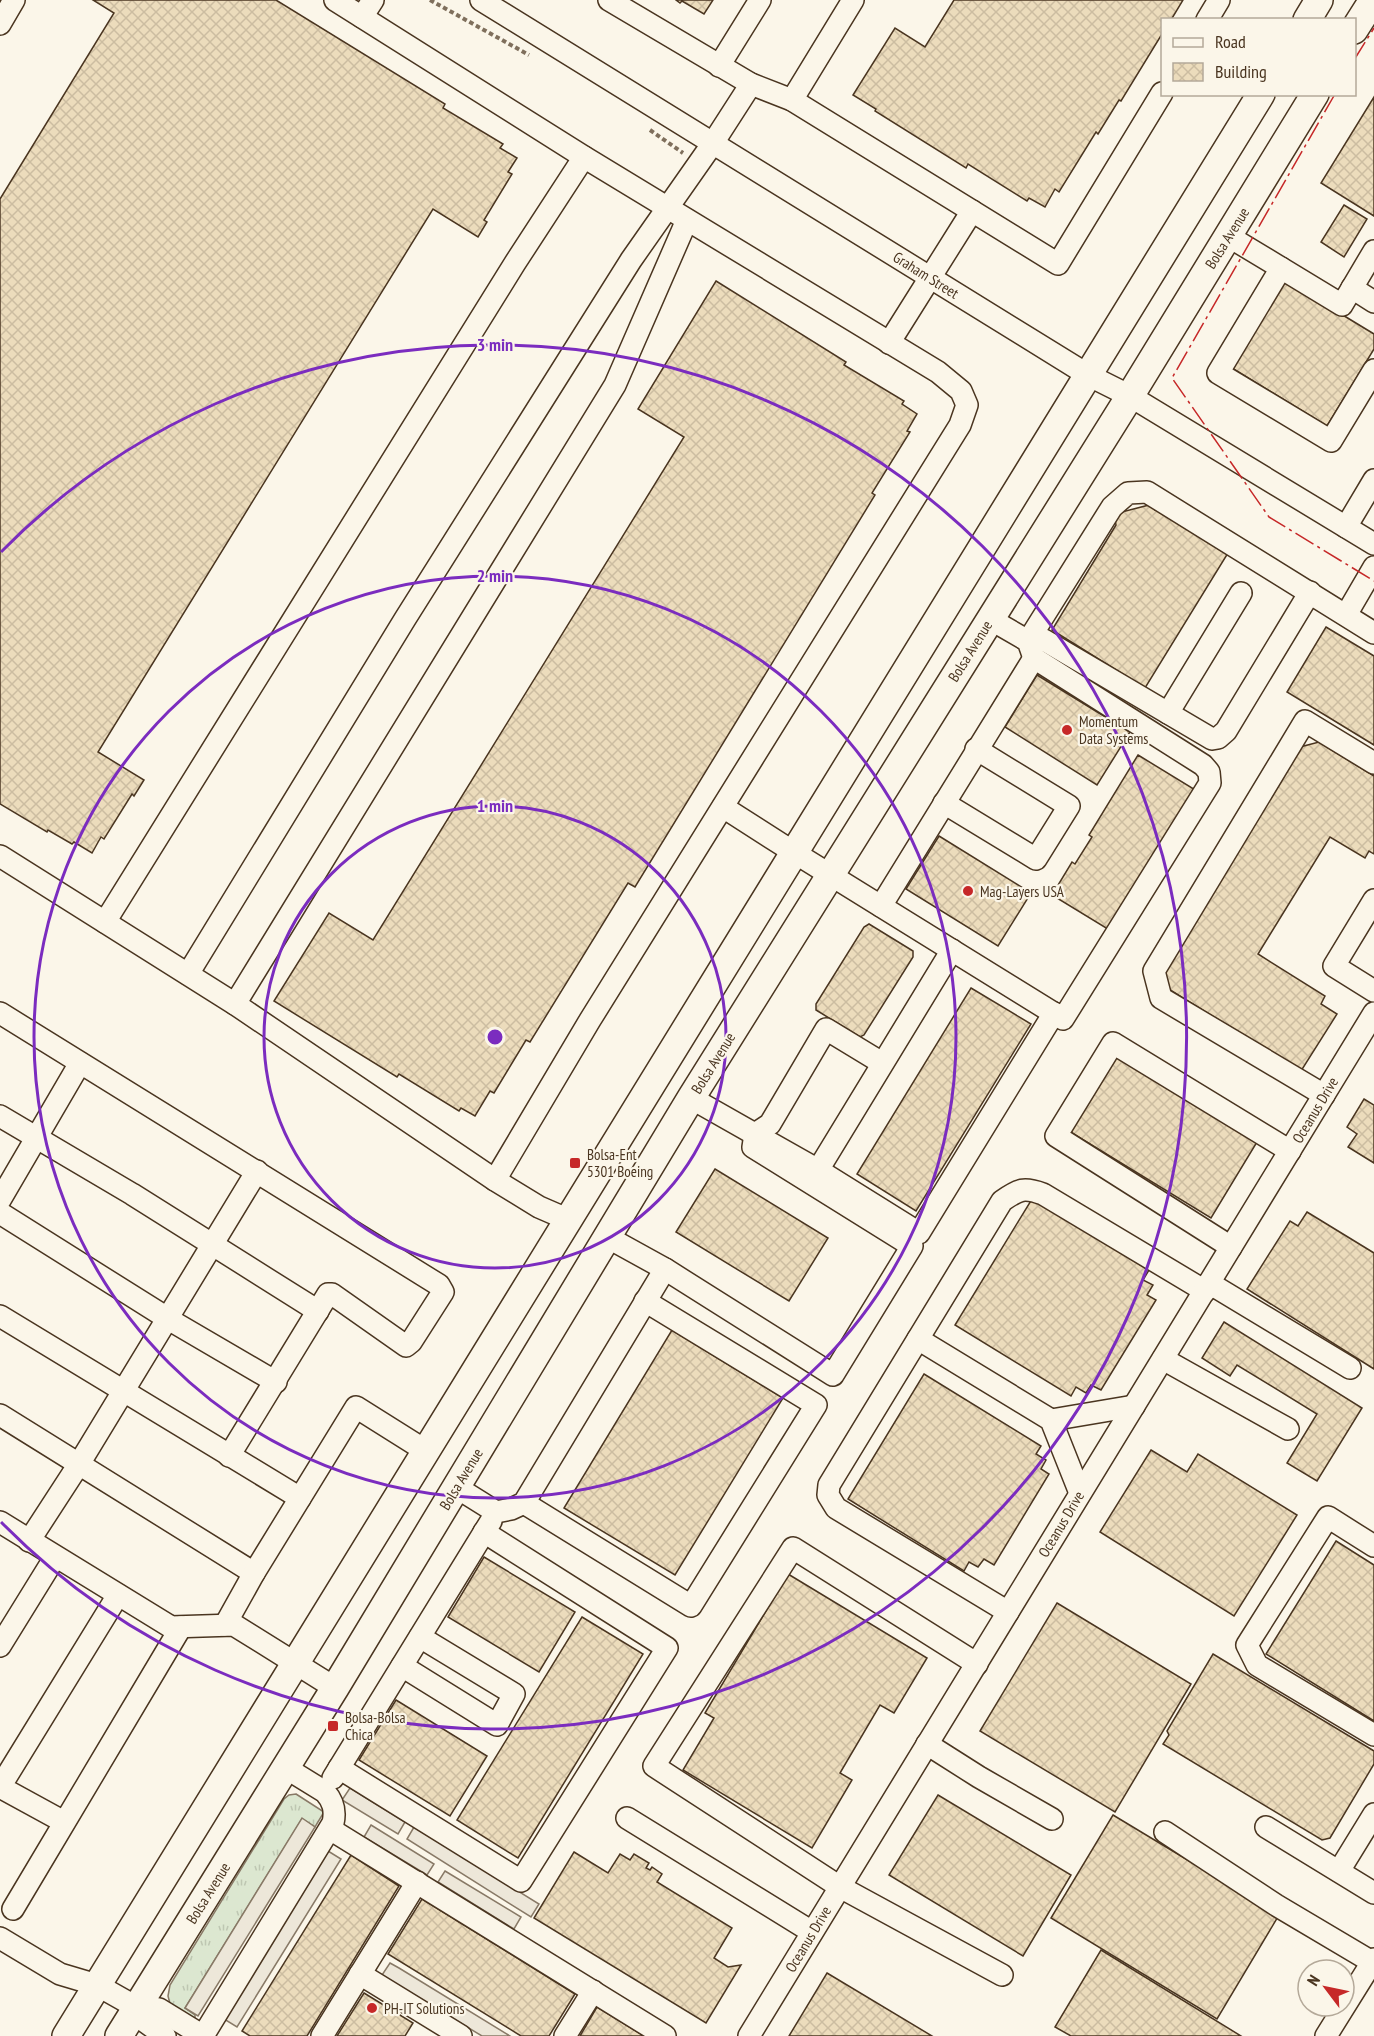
<svg xmlns="http://www.w3.org/2000/svg" width="1374" height="2036" viewBox="0 0 1374 2036" font-family="'PT Sans Narrow',sans-serif">
  <defs>
    <pattern id="grass-tufts" width="24" height="20" patternUnits="userSpaceOnUse" patternTransform="scale(1.5)"><rect width="24" height="20" fill="#dce7d0"/><path d="M3 7l-1-3M5 7V3M7 7l1-3M15 17l-1-3M17 17v-4M19 17l1-3" fill="none" stroke="#bec7b2"/></pattern>
    <pattern id="building-cross-hatch" width="8" height="8" patternUnits="userSpaceOnUse" patternTransform="scale(1.5)"><rect width="8" height="8" fill="#ecdcbc"/><path d="M0 0l8 8M0 8l8-8" fill="none" stroke="#ccbda1"/></pattern>
  </defs>
  <rect width="100%" height="100%" fill="#fbf6e9"/>
  <polygon fill="url(#grass-tufts)" stroke="#887966" stroke-width="1.5" points="296,1794 324,1812 315,1827 302,1819 185,2008 195,2015 195,2019 170,2004 168,1996 170,1985 284,1799 289,1795"/>
  <g fill="#ede7d9" stroke="#887966" stroke-width="1.5">
    <polygon points="350,1788 405,1822 398,1834 342,1800"/>
    <polygon points="302,1818 315,1827 198,2016 185,2008"/>
    <polygon points="371,1825 434,1864 427,1875 364,1837"/>
    <polygon points="414,1827 539,1904 531,1917 407,1839"/>
    <polygon points="328,1851 341,1859 237,2027 224,2019"/>
    <polygon points="445,1871 521,1917 514,1929 438,1882"/>
    <polygon points="390,1963 399,1968 510,2036 482,2036 391,1981 382,1975"/>
  </g>
  <g fill="url(#building-cross-hatch)" stroke="#4a3520" stroke-width="1.5">
    <polygon points="93,0 276,0 445,104 443,108 503,144 500,148 517,158 508,172 512,174 484,220 487,222 478,237 433,209 98,752 144,780 134,796 132,794 104,839 101,837 92,853 74,842 72,844 48,830 47,832 0,804 0,199 114,13"/>
    <polygon points="676,0 713,0 704,14 682,1 680,3"/>
    <polygon points="954,0 1183,0 1171,20 1162,20 1162,34 1121,101 1119,100 1098,134 1096,132 1059,192 1055,189 1045,207 1029,198 1027,201 968,164 966,168 875,111 876,109 853,95 895,28 925,47"/>
    <polygon points="1374,97 1374,216 1321,183"/>
    <polygon points="1344,205 1367,219 1344,257 1321,242"/>
    <polygon points="1285,280 1374,334 1374,349 1327,426 1232,368"/>
    <polygon points="716,281 846,362 844,365 904,401 902,404 917,414 907,431 910,432 872,493 875,495 635,887 628,883 530,1042 526,1040 494,1093 490,1091 475,1116 461,1108 459,1111 399,1074 397,1077 274,1001 329,913 373,940 684,437 638,409"/>
    <polygon points="1153,504 1155,510 1157,509 1228,553 1145,688 1052,630 1116,525 1114,514"/>
    <polygon points="1326,627 1374,656 1374,745 1287,692"/>
    <polygon points="1037,675 1130,732 1097,785 1005,727"/>
    <polygon points="1319,742 1374,776 1374,854 1369,851 1365,858 1330,837 1258,954 1325,996 1321,1004 1337,1014 1301,1071 1167,988 1163,969 1300,747"/>
    <polygon points="1138,755 1197,791 1111,931 1052,895 1072,862 1075,864 1092,837 1089,835"/>
    <polygon points="939,836 1031,893 998,946 906,889"/>
    <polygon points="869,924 913,951 913,957 864,1035 860,1037 816,1010 816,1004 864,927"/>
    <polygon points="971,988 1031,1024 916,1211 857,1174"/>
    <polygon points="1109,1052 1257,1142 1211,1218 1072,1133 1068,1119"/>
    <polygon points="1364,1099 1374,1105 1374,1163 1348,1147 1357,1134 1347,1127"/>
    <polygon points="715,1169 828,1238 789,1301 676,1232"/>
    <polygon points="1032,1199 1149,1270 1143,1280 1153,1285 1147,1295 1156,1300 1101,1390 1091,1385 1086,1393 1076,1387 1071,1396 955,1325"/>
    <polygon points="1307,1212 1374,1253 1374,1369 1247,1289 1290,1221 1298,1226"/>
    <polygon points="1224,1322 1362,1408 1317,1481 1287,1463 1317,1414 1237,1365 1230,1376 1202,1358"/>
    <polygon points="672,1330 783,1398 675,1575 564,1508"/>
    <polygon points="924,1374 1041,1446 1036,1454 1046,1460 1041,1469 1049,1474 994,1565 984,1559 978,1567 969,1562 964,1571 848,1499"/>
    <polygon points="1151,1450 1187,1472 1198,1454 1297,1515 1234,1616 1100,1532"/>
    <polygon points="1336,1541 1374,1565 1374,1721 1266,1654"/>
    <polygon points="484,1557 575,1612 539,1672 448,1617"/>
    <polygon points="788,1574 927,1658 894,1713 880,1705 840,1773 852,1780 812,1848 683,1770 714,1718 705,1713"/>
    <polygon points="1057,1603 1191,1684 1115,1812 980,1731"/>
    <polygon points="582,1617 643,1654 518,1858 457,1820"/>
    <polygon points="1213,1654 1374,1751 1374,1764 1330,1838 1322,1840 1163,1744 1169,1735 1167,1731"/>
    <polygon points="396,1700 487,1756 450,1816 359,1760"/>
    <polygon points="938,1795 1071,1875 1023,1956 889,1875"/>
    <polygon points="1113,1815 1279,1915 1217,2019 1051,1918"/>
    <polygon points="574,1852 608,1873 620,1854 630,1860 634,1854 649,1863 646,1868 650,1870 652,1867 662,1874 657,1882 732,1928 714,1958 728,1967 741,1965 706,2023 534,1918"/>
    <polygon points="351,1855 399,1886 307,2036 250,2036 242,2031"/>
    <polygon points="422,1899 575,1994 549,2036 521,2036 388,1954"/>
    <polygon points="1101,1950 1241,2036 1071,2036 1055,2027"/>
    <polygon points="827,1973 932,2036 789,2036"/>
    <polygon points="364,1993 413,2023 405,2036 337,2036"/>
    <polygon points="597,2007 644,2036 580,2036"/>
  </g>
  <g fill="none" stroke-linecap="round" stroke-linejoin="round">
    <g stroke="#4a3520" stroke-width="24">
      <g id="minor">
        <polyline points="335,0 584,157 938,372 961,391 967,405 960,425 590,1020 495,1180"/>
        <polyline points="481,0 1088,375 1130,396 1374,544"/>
        <polyline points="609,0 751,84 792,100 1058,264 1162,93"/>
        <polyline points="362,17 373,0"/>
        <polyline points="1207,20 1219,0"/>
        <polyline points="0,24 14,0"/>
        <polyline points="719,66 760,0"/>
        <polyline points="792,100 853,0"/>
        <polyline points="1228,236 1281,268 1218,373 1331,441 1374,370"/>
        <polyline points="1281,268 1342,305 1374,251"/>
        <polyline points="1352,288 1374,302"/>
        <polyline points="889,343 972,211"/>
        <polyline points="1346,527 1374,480"/>
        <polyline points="1346,615 1374,567"/>
        <polyline points="1028,641 1112,507 1128,493 1147,492 1374,633"/>
        <polyline points="1028,641 1044,640 1212,739 1218,738 1226,731 1310,592"/>
        <polyline points="1168,713 1241,593"/>
        <polyline points="944,803 1036,859 1069,806 976,749"/>
        <polyline points="723,807 795,853 1063,1019 1210,783 1209,772 1203,765 1034,658 1028,641 990,619"/>
        <polyline points="0,856 235,1004 495,1180 539,1207 569,1220"/>
        <polyline points="1374,900 1334,966 1374,991"/>
        <polyline points="881,906 1034,658"/>
        <polyline points="105,922 515,263 584,157"/>
        <polyline points="188,974 405,619 631,260 713,143 751,84"/>
        <polyline points="235,1004 615,385 687,220"/>
        <polyline points="0,1013 439,1285 443,1292 411,1342 406,1346 332,1294 328,1294 229,1456"/>
        <polyline points="1324,1095 1161,998 1154,971 1305,721 1374,763"/>
        <polyline points="691,1098 818,1170 919,1233 1054,1013"/>
        <polyline points="0,1116 132,1194 318,1311"/>
        <polyline points="818,1170 952,950"/>
        <polyline points="0,1200 80,1063"/>
        <polyline points="0,1213 175,1323 276,1382"/>
        <polyline points="607,1237 665,1269 833,1375 912,1246 753,1147 755,1134 770,1124 826,1029 882,1063"/>
        <polyline points="1231,1247 1056,1136 1113,1043 1290,1151"/>
        <polyline points="1209,1283 1350,1368"/>
        <polyline points="0,1316 300,1498"/>
        <polyline points="918,1339 1051,1420 1080,1493"/>
        <polyline points="1163,1359 1288,1429"/>
        <polyline points="0,1415 254,1573 225,1625"/>
        <polyline points="1051,1420 1134,1406"/>
        <polyline points="456,1487 496,1512 511,1509 524,1503 665,1269"/>
        <polyline points="524,1503 691,1606 816,1405 645,1301"/>
        <polyline points="0,1522 171,1627 234,1625 335,1688"/>
        <polyline points="29,1541 79,1464 257,1171"/>
        <polyline points="1374,1546 1328,1517 1247,1645 1257,1665 1374,1735"/>
        <polyline points="254,1573 356,1407 426,1451"/>
        <path d="M1008,1612L836,1508L828,1495L829,1485L1002,1201C1019,1189 1024,1187 1043,1194L1205,1291"/>
        <polyline points="0,1646 55,1557"/>
        <polyline points="977,1664 793,1548 654,1766 840,1887 1002,1975"/>
        <polyline points="402,1666 497,1725 514,1694 420,1637"/>
        <polyline points="927,1744 979,1777 1052,1819"/>
        <polyline points="339,1768 521,1881 667,1648 484,1532"/>
        <polyline points="333,1778 491,1521"/>
        <polyline points="627,1818 812,1932"/>
        <polyline points="64,1822 0,1787 118,1595"/>
        <polyline points="1266,1827 1374,1893"/>
        <polyline points="330,1829 665,2036"/>
        <polyline points="1165,1832 1276,1905 1372,1962"/>
        <polyline points="1339,1871 1374,1814"/>
        <polyline points="13,1909 181,1627"/>
        <polyline points="0,1938 60,1974 97,1985 136,2007 144,2006 159,2009 203,2036"/>
        <polyline points="360,1974 461,2036"/>
        <polyline points="136,2007 144,2021 165,2036"/>
        <path d="M203,2036L333,1823C336,1810 333,1801 325,1792L286,1768"/>
        <polyline points="322,2036 417,1882"/>
        <polyline points="565,2036 593,1991"/>
        <polyline points="749,2036 1374,1013"/>
        <polyline points="1326,2036 1374,1959"/>
      </g>
    </g>
    <g stroke="#4a3520" stroke-width="30">
      <g id="major">
        <polyline points="1307,20 1319,0"/>
        <polyline points="1354,30 1373,0"/>
        <polyline points="66,2036 1261,94"/>
        <polyline points="119,2036 335,1688 691,1098 1130,396 1315,94"/>
      </g>
    </g>
    <g stroke="#7f6f5c" stroke-width="4" stroke-dasharray="4.5 3" stroke-linecap="butt">
      <polyline points="430,0 529,55"/>
      <polyline points="650,130 683,153"/>
    </g>
    <use href="#minor" stroke="#fbf6e9" stroke-width="21"/>
    <use href="#major" stroke="#fbf6e9" stroke-width="27"/>
    <g stroke="#c62828" stroke-width="1.5" stroke-dasharray="21 4.5 3 4.5" stroke-linecap="butt">
      <polyline points="1354,60 1374,28"/>
      <polyline points="1335,94 1172,378 1269,517 1374,581"/>
    </g>
  </g>
  <g fill="none" stroke="#7b2cbf" stroke-width="3">
    <circle cx="495" cy="1037" r="231"/>
    <circle cx="495" cy="1037" r="461"/>
    <path d="M1 552A692 692 0 1 1 1 1522"/>
  </g>
  <g fill="#c62828" stroke="#fbf6e9" stroke-width="2">
    <circle cx="1067" cy="730" r="6"/>
    <circle cx="968" cy="891" r="6"/>
    <rect x="569" y="1157" width="12" height="12" rx="3"/>
    <rect x="327" y="1720" width="12" height="12" rx="3"/>
    <circle cx="372" cy="2008" r="6"/>
  </g>
  <g text-anchor="middle" dominant-baseline="central" stroke-width="4.5" stroke-linejoin="round" paint-order="stroke">
    <g font-size="15" fill="#4a3520" stroke="#fbf6e9">
      <text transform="translate(1227 238) rotate(-58)">Bolsa Avenue</text>
      <text transform="translate(926 275) rotate(32)">Graham Street</text>
      <text transform="translate(970 651) rotate(-58)">Bolsa Avenue</text>
      <text transform="translate(713 1063) rotate(-58)">Bolsa Avenue</text>
      <text transform="translate(1315 1110) rotate(-59)">Oceanus Drive</text>
      <text transform="translate(461 1479) rotate(-59)">Bolsa Avenue</text>
      <text transform="translate(1061 1524) rotate(-59)">Oceanus Drive</text>
      <text transform="translate(208 1893) rotate(-58)">Bolsa Avenue</text>
      <text transform="translate(808 1939) rotate(-59)">Oceanus Drive</text>
    </g>
    <g font-size="15" fill="#4a3520" stroke="#fbf6e9" text-anchor="start">
      <text x="1079" y="721">Momentum<tspan x="1079" dy="17">Data Systems</tspan></text>
      <text x="980" y="891">Mag-Layers USA</text>
      <text x="587" y="1154">Bolsa-Ent<tspan x="587" dy="17">5301 Boeing</tspan></text>
      <text x="345" y="1717">Bolsa-Bolsa<tspan x="345" dy="17">Chica</tspan></text>
      <text x="384" y="2008">PH-IT Solutions</text>
    </g>
  </g>
  <circle cx="495" cy="1037" r="9" fill="#7b2cbf" stroke="#fbf6e9" stroke-width="3"/>
  <g font-size="18" text-anchor="middle" font-weight="bold" fill="#7b2cbf" stroke="#fbf6e9" stroke-width="4.5" stroke-linejoin="round" paint-order="stroke">
    <text x="495" y="351">3 min</text>
    <text x="495" y="582">2 min</text>
    <text x="495" y="812">1 min</text>
  </g>
  <rect x="1161" y="18" width="195" height="78" fill="#fbf6e9" stroke="#b4a999" stroke-width="1.5"/>
  <rect x="1173" y="38" width="30" height="9" fill="#fbf6e9" stroke="#b4a999" stroke-width="1.5"/>
  <text x="1215" y="48" font-size="18" fill="#4a3520">Road</text>
  <rect x="1173" y="63" width="30" height="18" fill="url(#building-cross-hatch)" stroke="#b4a999" stroke-width="1.5"/>
  <text x="1215" y="78" font-size="18" fill="#4a3520">Building</text>
  <g transform="translate(1326 1988) rotate(302)"><circle r="28" fill="#fbf6e9" stroke="#b4a999" stroke-width="1.5"/>
  <path d="M0-4.5L10 22L0 15L-10 22Z" fill="#c62828"/>
  <text y="-9" font-size="16" font-weight="bold" text-anchor="middle" fill="#4a3520">N</text>
  </g>
</svg>
